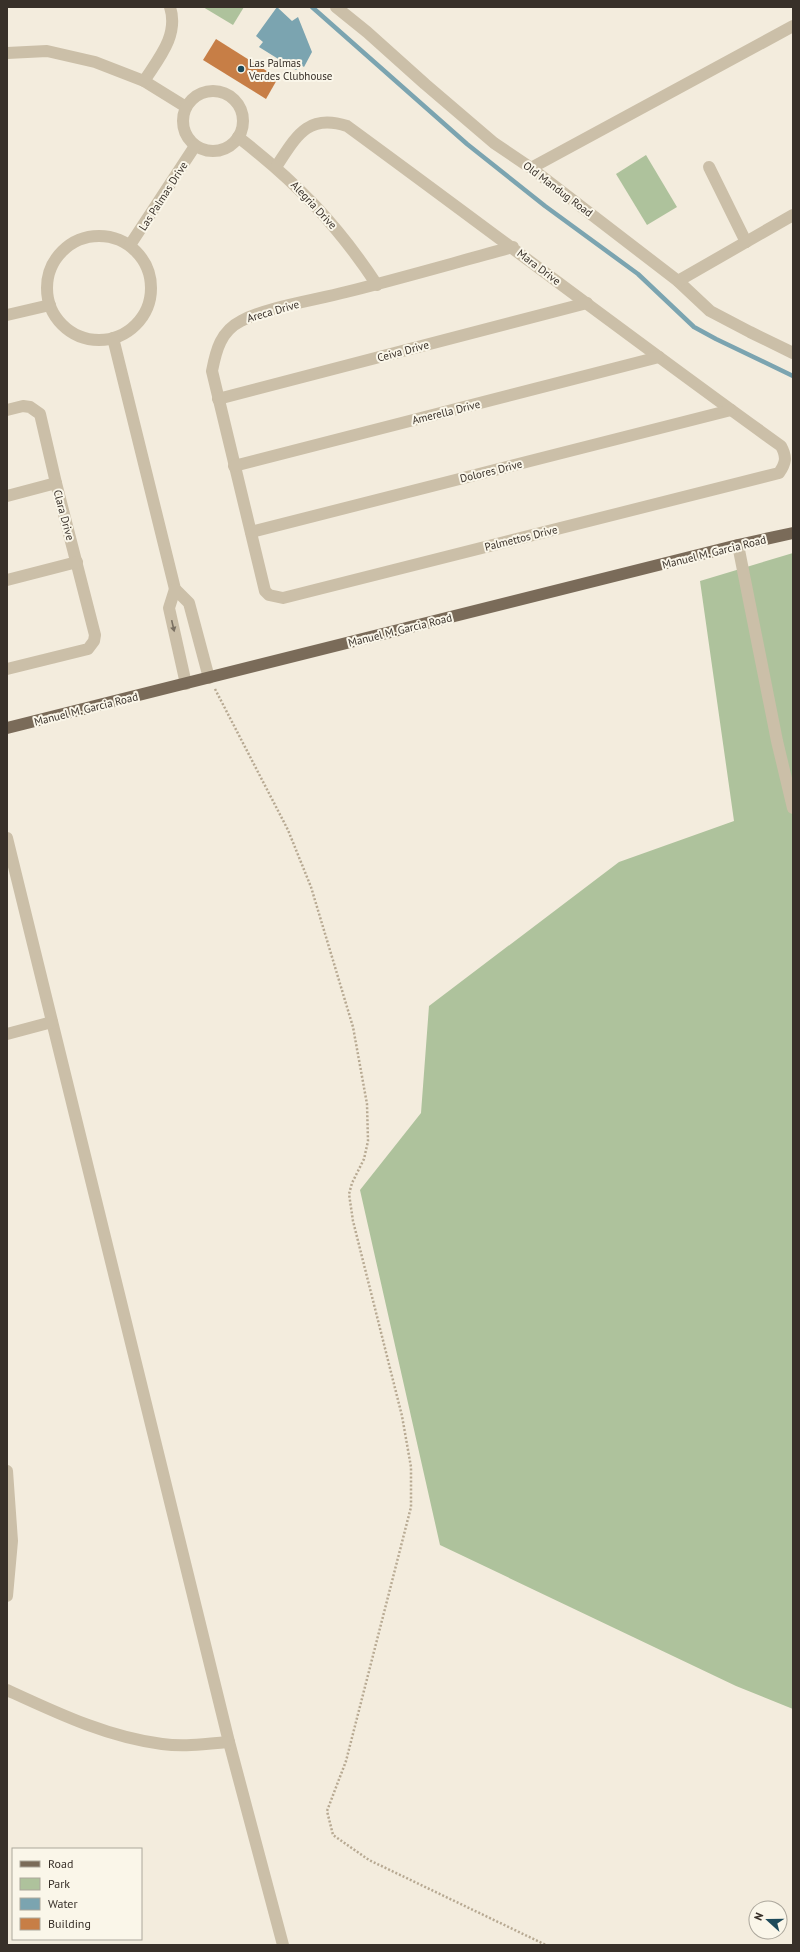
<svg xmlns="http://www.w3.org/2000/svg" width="800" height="1952" viewBox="0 0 800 1952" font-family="'PT Sans',sans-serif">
  <rect width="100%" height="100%" fill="#f3ecdd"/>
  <g fill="#aec29c">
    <polygon points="203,7 244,7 233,25"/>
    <polygon points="646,155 677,207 647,225 616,174"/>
    <polygon points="793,553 793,1709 736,1686 440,1545 360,1190 421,1113 429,1006 619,862 734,821 700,581"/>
  </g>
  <polygon fill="#7ba4b0" points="277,7 292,21 298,17 312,52 304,67 301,65 296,70 259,47 263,42 256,36"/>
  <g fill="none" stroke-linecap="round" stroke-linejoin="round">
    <polyline stroke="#7ba4b0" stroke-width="4.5" points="312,7 467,144 545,206 638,274 694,327 716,339 793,376"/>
  </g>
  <polygon fill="#c77e46" points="216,39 278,78 266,99 203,60"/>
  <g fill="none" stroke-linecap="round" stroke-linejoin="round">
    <polyline stroke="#b7a992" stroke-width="2.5" stroke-dasharray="2 2" stroke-linecap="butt" points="215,689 288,830 311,887 353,1027 367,1104 368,1141 364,1159 352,1183 349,1194 353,1221 402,1416 411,1467 411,1507 346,1761 327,1811 333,1835 369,1860 546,1945"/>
    <g stroke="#cbbfa8" stroke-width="12">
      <polyline points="336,7 367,32 425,84 494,143 531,168 678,281 710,311 750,332 793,353"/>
      <polyline points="7,53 47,51 95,62 144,81 186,107"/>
      <path d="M144,81C159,58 179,35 170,7"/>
      <circle cx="213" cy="121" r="30"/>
      <path d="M238,137C296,182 337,224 377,285"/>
      <path d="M276,167C296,137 307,113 347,126C492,232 635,341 781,446C787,457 786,463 779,473L283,598L269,595L265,591L212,371C216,350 221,331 241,321C267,307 316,300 346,292C402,278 457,262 513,247"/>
      <polyline points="709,167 746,242"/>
      <polyline points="531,168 793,26"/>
      <circle cx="99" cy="288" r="52"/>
      <polyline points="130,245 195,146"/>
      <polyline points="678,281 793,215"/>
      <polyline points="7,315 50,305"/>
      <polyline points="113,338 175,589 189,603 209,678"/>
      <polyline points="218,399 587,303"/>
      <polyline points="7,410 23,406 30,407 40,414 56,483 95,635 94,641 88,649 7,669"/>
      <polyline points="234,466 659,357"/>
      <polyline points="7,496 56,483"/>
      <polyline points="251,532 731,410"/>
      <polyline points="738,545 777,741 793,808"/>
      <polyline points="7,580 77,562"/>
      <polyline points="175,589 169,608 186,684"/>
      <polyline points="7,838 229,1742 283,1945"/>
      <polyline points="7,1034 52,1022"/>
      <polyline points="7,1471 12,1541 7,1596"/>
      <path d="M7,1690C57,1713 107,1737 162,1744C184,1747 207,1744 229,1742"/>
    </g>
    <polyline stroke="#7a6b59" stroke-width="12" points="7,728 738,545 793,533"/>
  </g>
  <defs><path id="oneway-solid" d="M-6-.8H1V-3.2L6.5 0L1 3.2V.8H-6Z"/></defs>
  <use fill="#7a7062" href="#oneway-solid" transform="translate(173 626) rotate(77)"/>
  <circle fill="#1d4a5a" stroke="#faf6e9" stroke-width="1.5" cx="241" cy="69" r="4"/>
  <g text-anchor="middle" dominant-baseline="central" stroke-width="4" stroke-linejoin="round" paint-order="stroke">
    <g font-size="11" fill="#383029" stroke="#faf6e9" text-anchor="start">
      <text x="249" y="63">Las Palmas<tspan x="249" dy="13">Verdes Clubhouse</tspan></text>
    </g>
    <g font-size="11" fill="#383029" stroke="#faf6e9">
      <text transform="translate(558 189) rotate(37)">Old Mandug Road</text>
      <text transform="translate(163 196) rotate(-57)">Las Palmas Drive</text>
      <text transform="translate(314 205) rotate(47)">Alegria Drive</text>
      <text transform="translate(539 267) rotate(37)">Mara Drive</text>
      <text transform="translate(273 311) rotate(-16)">Areca Drive</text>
      <text transform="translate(403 351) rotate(-15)">Ceiva Drive</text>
      <text transform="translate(446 412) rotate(-14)">Amerella Drive</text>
      <text transform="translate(491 471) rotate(-14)">Dolores Drive</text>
      <text transform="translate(64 515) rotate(75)">Clara Drive</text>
      <text transform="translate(521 538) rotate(-14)">Palmettos Drive</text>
      <text transform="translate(714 552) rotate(-14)">Manuel M. Garcia Road</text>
      <text transform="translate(400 630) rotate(-14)">Manuel M. Garcia Road</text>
      <text transform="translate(86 709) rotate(-14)">Manuel M. Garcia Road</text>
    </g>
  </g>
  <rect width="800" height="1952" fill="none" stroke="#383029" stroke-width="16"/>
  <rect x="12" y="1848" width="130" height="92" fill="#faf6e9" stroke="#aca79c"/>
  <rect x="20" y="1861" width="20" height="6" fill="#7a6b59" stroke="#aca79c"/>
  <text x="48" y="1868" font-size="12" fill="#383029">Road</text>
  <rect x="20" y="1878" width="20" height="12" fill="#aec29c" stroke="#aca79c"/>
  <text x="48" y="1888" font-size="12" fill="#383029">Park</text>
  <rect x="20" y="1898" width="20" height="12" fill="#7ba4b0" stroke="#aca79c"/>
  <text x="48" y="1908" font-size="12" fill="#383029">Water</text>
  <rect x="20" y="1918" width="20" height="12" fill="#c77e46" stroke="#aca79c"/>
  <text x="48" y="1928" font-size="12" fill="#383029">Building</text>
  <g transform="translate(768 1920) rotate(291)"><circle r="19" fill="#faf6e9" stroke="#aca79c"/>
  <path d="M0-3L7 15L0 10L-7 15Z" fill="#1d4a5a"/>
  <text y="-6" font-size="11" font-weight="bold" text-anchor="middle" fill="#383029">N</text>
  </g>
</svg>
